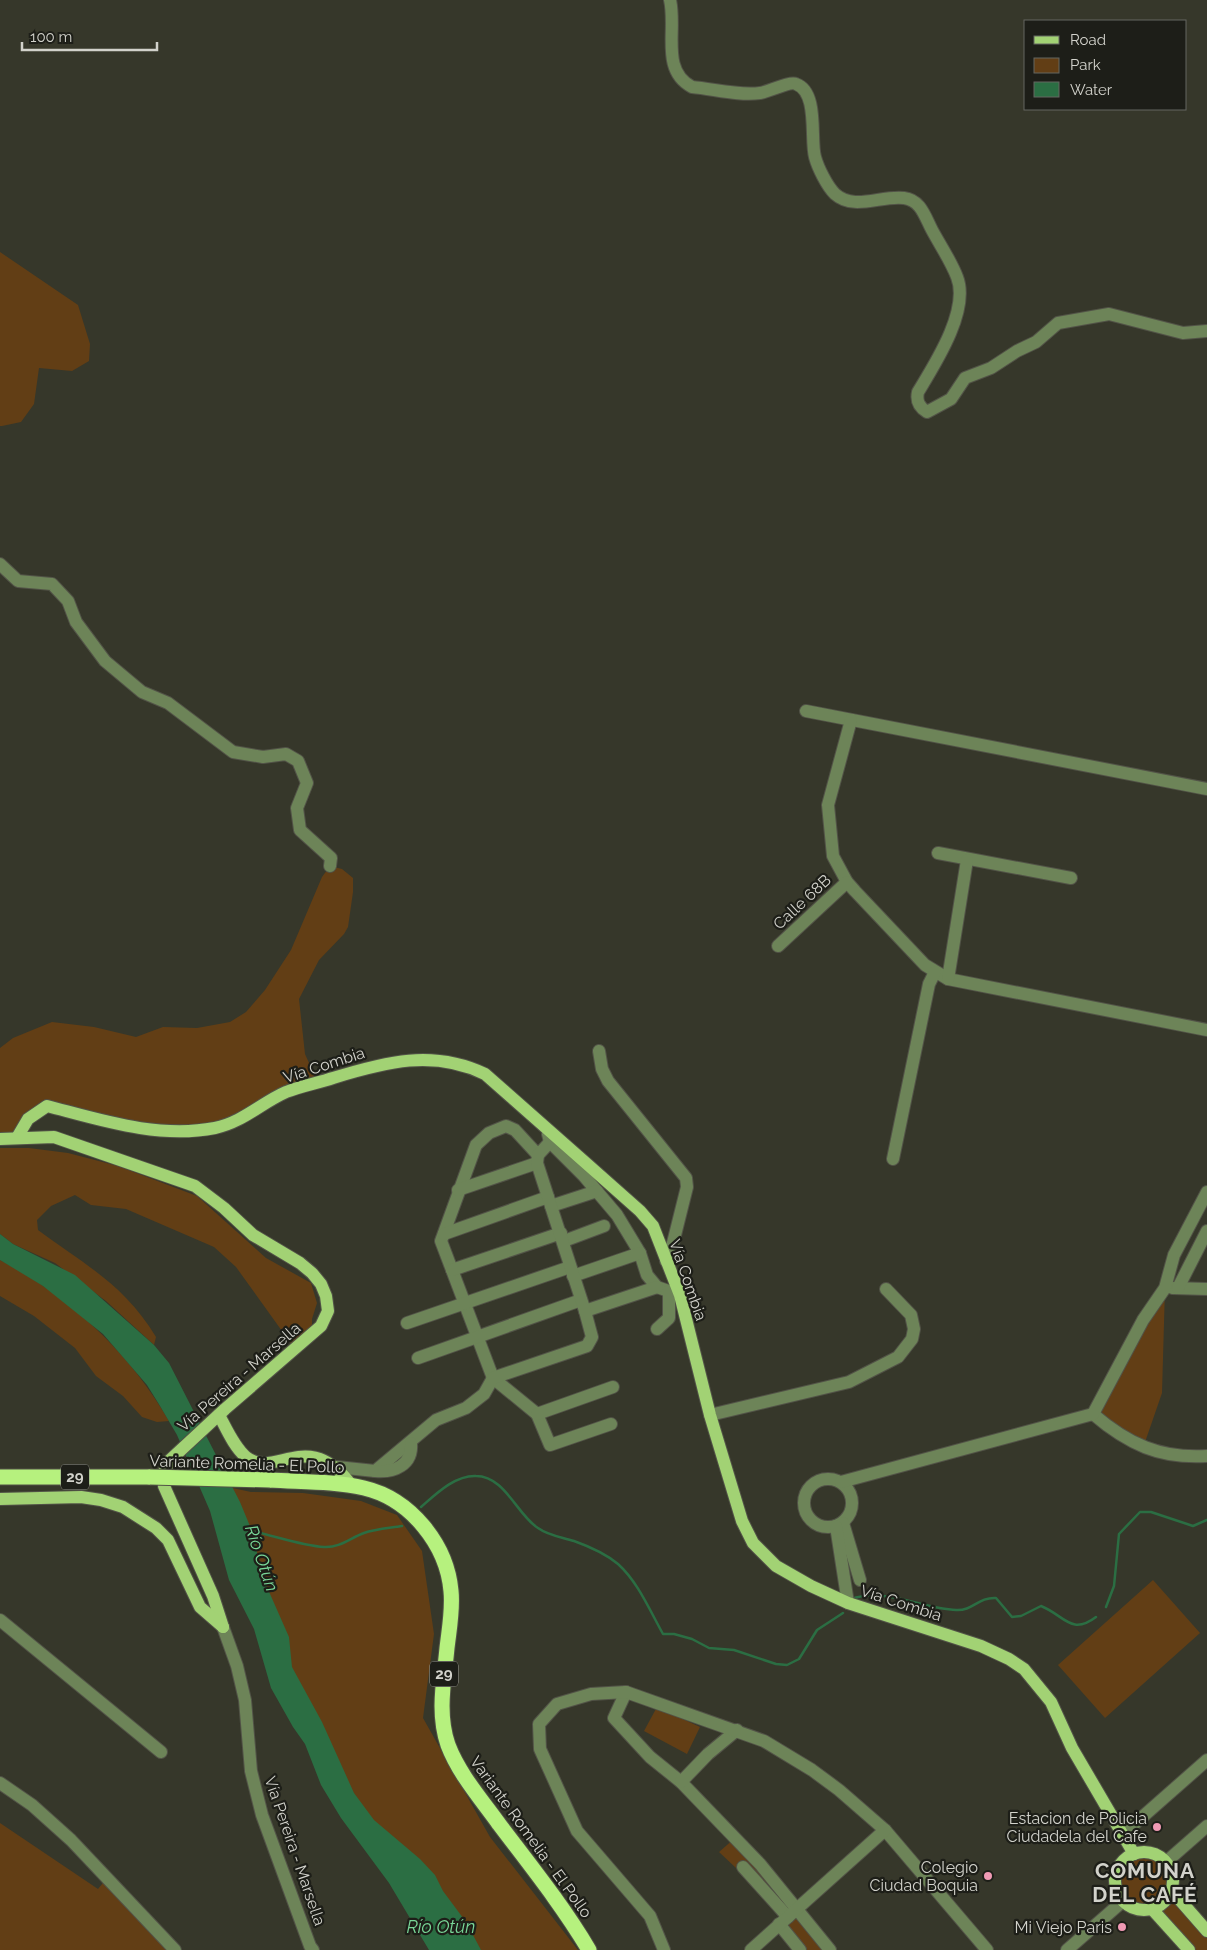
<svg xmlns="http://www.w3.org/2000/svg" width="1207" height="1950" viewBox="0 0 1207 1950" font-family="Raleway,sans-serif">
  <rect width="100%" height="100%" fill="#36372a"/>
  <g fill="#623e15">
    <polygon points="0,252 78,305 90,344 89,361 72,371 39,368 34,404 21,422 2,426 0,426"/>
    <polygon points="330,866 342,869 353,878 353,892 348,927 344,934 319,960 299,999 305,1054 318,1083 246,1117 177,1131 47,1106 18,1136 0,1139 0,1048 13,1038 52,1022 94,1027 136,1037 163,1027 197,1028 230,1022 246,1012 265,990 291,950 322,877"/>
    <path d="M0,1148H29L68,1153L118,1166L197,1196L266,1258L311,1283L317,1303L312,1319V1330L292,1345L236,1267L214,1247L126,1209L91,1205L75,1195L51,1206L37,1220L38,1230C85,1265 124,1284 156,1337L154,1345L106,1301L55,1263L13,1244L0,1234Z"/>
    <path d="M0,1260C69,1296 130,1353 169,1421L157,1422L142,1417L123,1396L96,1376L75,1348L34,1316L0,1296Z"/>
    <polygon points="1165,1288 1162,1393 1143,1448 1093,1414"/>
    <polygon points="214,1484 251,1492 303,1493 361,1501 397,1515 422,1551 434,1634 423,1718 490,1837 578,1950 465,1950 349,1803 298,1705"/>
    <polygon points="1153,1580 1200,1633 1105,1718 1058,1665"/>
    <polygon points="657,1707 700,1727 687,1754 644,1731"/>
    <polygon points="0,1823 98,1889 107,1878 175,1950 0,1950"/>
    <polygon points="735,1838 830,1950 800,1950 785,1919 752,1883 719,1852"/>
    <path d="M1145,1852C1166,1855 1175,1871 1172,1891L1207,1931V1950H1189L1152,1909C1107,1914 1102,1854 1145,1852Z"/>
  </g>
  <polygon fill="#2b6e43" points="0,1234 13,1244 75,1275 154,1345 169,1363 240,1502 252,1531 263,1578 289,1637 292,1667 322,1722 354,1793 374,1820 420,1859 435,1875 443,1891 466,1922 481,1950 429,1950 389,1883 341,1818 321,1785 305,1744 293,1727 271,1688 254,1629 229,1580 210,1511 177,1435 160,1406 147,1385 103,1334 43,1286 0,1260"/>
  <g fill="none" stroke-linecap="round" stroke-linejoin="round">
    <g stroke="#2b6e43" stroke-width="2.5">
      <path d="M421,1507C436,1494 455,1475 476,1476C505,1476 517,1515 538,1528C549,1536 562,1537 574,1541C588,1546 606,1554 618,1564C638,1582 650,1611 663,1634H674L692,1639L709,1648L734,1650L776,1664L787,1665L799,1659L817,1630L843,1613"/>
      <path d="M250,1533L252,1531C275,1536 303,1546 324,1547C340,1548 350,1538 364,1533C375,1529 390,1528 402,1526"/>
      <path d="M851,1599C885,1587 922,1609 956,1610C973,1611 978,1597 996,1598L1012,1617L1021,1616L1041,1606C1064,1615 1071,1636 1096,1617"/>
      <polyline points="1106,1607 1114,1586 1119,1534 1140,1512 1151,1512 1193,1526 1207,1520"/>
    </g>
    <g stroke="#525347" stroke-width="14">
      <g id="minor">
        <path d="M670,0C677,30 660,70 692,87C714,89 739,96 760,93C768,92 790,81 796,84C819,92 810,140 815,157C818,168 827,186 835,194C854,211 881,195 904,198C921,200 925,217 932,230C940,245 951,261 957,277C970,310 935,364 918,392C916,401 919,407 927,412L951,399L965,378L991,368L1017,351L1036,342L1058,323L1109,314L1183,333L1207,331"/>
        <polyline points="0,564 18,581 52,584 68,601 76,622 105,661 142,692 168,703 233,752 263,757 286,754 298,761 307,783 297,808 300,830 331,858 330,866"/>
        <polyline points="806,711 1207,789"/>
        <polyline points="851,720 828,805 833,856 847,882 855,891 925,965 948,979 1207,1030"/>
        <polyline points="938,853 1071,878"/>
        <polyline points="778,946 847,882"/>
        <polyline points="948,979 967,860"/>
        <polyline points="599,1051 602,1069 608,1081 686,1178 687,1187 673,1243 666,1261"/>
        <polyline points="548,1134 550,1142 584,1176 617,1215 640,1253 647,1275 657,1287 680,1295"/>
        <polyline points="538,1155 515,1130 506,1126 489,1133 476,1145 441,1241 493,1378 537,1414 550,1445 611,1424"/>
        <polyline points="893,1159 929,984 935,972"/>
        <polyline points="458,1190 537,1163"/>
        <polyline points="551,1206 597,1191"/>
        <polyline points="444,1234 548,1197"/>
        <polyline points="564,1241 604,1226"/>
        <polyline points="452,1270 561,1233"/>
        <polyline points="573,1276 640,1253"/>
        <polyline points="1172,1288 1207,1289"/>
        <polyline points="1178,1288 1207,1231"/>
        <polyline points="585,1311 657,1287"/>
        <polyline points="407,1323 570,1267"/>
        <polyline points="657,1329 669,1318 669,1291"/>
        <polyline points="418,1358 581,1300"/>
        <polyline points="537,1414 613,1387"/>
        <path d="M1093,1414C1128,1444 1160,1459 1207,1456"/>
        <polyline points="710,1415 849,1382 898,1357 912,1339 914,1329 911,1315 886,1289"/>
        <polyline points="337,1467 375,1471 436,1420 466,1408 484,1394 493,1378 587,1346 592,1337 585,1311 537,1163 538,1155 550,1142"/>
        <path d="M375,1471C394,1473 413,1465 411,1443"/>
        <circle cx="828" cy="1503" r="24"/>
        <polyline points="841,1482 1093,1414 1143,1320 1165,1288 1174,1255 1207,1192"/>
        <polyline points="843,1523 860,1580"/>
        <polyline points="836,1526 848,1603"/>
        <polyline points="0,1620 161,1752"/>
        <polyline points="223,1627 237,1666 245,1700 251,1771 262,1815 310,1946 313,1950"/>
        <polyline points="626,1692 614,1718 650,1757 681,1782 760,1864 830,1950"/>
        <polyline points="681,1782 708,1754 737,1730"/>
        <polyline points="0,1783 32,1805 71,1840 175,1950"/>
        <polyline points="1123,1834 1207,1760"/>
        <polyline points="1166,1862 1207,1826"/>
        <polyline points="743,1867 788,1917"/>
        <polyline points="779,1924 800,1950"/>
        <polyline points="664,1950 650,1916 577,1831 540,1749 539,1724 557,1704 591,1694 626,1692 764,1741 812,1770 839,1790 885,1830 987,1950"/>
        <polyline points="751,1950 885,1830"/>
        <polyline points="1067,1950 1123,1901"/>
      </g>
    </g>
    <g stroke="#525347" stroke-width="14">
      <g id="major">
        <path d="M18,1136L28,1119L47,1106C101,1120 158,1139 215,1128C243,1122 261,1103 286,1092C301,1086 318,1083 333,1078C385,1062 433,1049 485,1074L587,1164L640,1211L653,1226L680,1295L710,1415L742,1521L753,1543L776,1566L811,1586L848,1603L981,1646L1009,1659L1024,1669L1051,1702L1072,1748L1134,1854"/>
        <polyline points="0,1139 54,1137 195,1186 224,1208 253,1235 300,1263 312,1273 321,1284 326,1296 328,1311 321,1326 225,1409 169,1461 164,1472 164,1486 213,1596 223,1627"/>
        <path d="M219,1415C226,1428 234,1447 246,1457C276,1480 308,1426 352,1486"/>
        <polyline points="0,1499 81,1497 101,1500 123,1507 156,1528 168,1540 200,1607 223,1627"/>
        <circle cx="1144" cy="1881" r="29"/>
        <polyline points="1172,1891 1207,1931"/>
        <polyline points="1152,1909 1189,1950"/>
      </g>
    </g>
    <g stroke="#525347" stroke-width="17">
      <g id="highway">
        <polyline points="0,1477 150,1477"/>
        <path d="M270,1480C301,1482 334,1481 364,1488C411,1499 447,1545 451,1591C453,1610 449,1630 447,1648C444,1681 437,1713 448,1745C459,1774 481,1799 499,1824C530,1865 563,1906 589,1950"/>
      </g>
    </g>
    <use href="#minor" stroke="#6d8458" stroke-width="12"/>
    <use href="#major" stroke="#a2d274" stroke-width="12"/>
    <use href="#highway" stroke="#b6f17e" stroke-width="15"/>
    <g stroke="#525347" stroke-width="17" stroke-linecap="butt">
      <polyline id="highway-bridge" points="150,1477 270,1480"/>
    </g>
    <use href="#highway-bridge" stroke="#b6f17e" stroke-width="15"/>
  </g>
  <g fill="#f09ab4" stroke="#1d1e18" stroke-width="2">
    <circle cx="1157" cy="1827" r="5"/>
    <circle cx="988" cy="1876" r="5"/>
    <circle cx="1122" cy="1927" r="5"/>
  </g>
  <g text-anchor="middle" dominant-baseline="central" stroke-width="4.5" stroke-linejoin="round" paint-order="stroke">
    <g fill="#1d1e18" stroke="#9c9c95" stroke-width="1">
      <rect x="61" y="1464.5" width="28" height="25" rx="4"/>
      <rect x="430" y="1661.5" width="28" height="25" rx="4"/>
    </g>
    <g font-size="15" font-weight="bold" fill="#d2d2cb">
      <text x="75" y="1477">29</text>
      <text x="444" y="1674">29</text>
    </g>
    <g font-size="16" fill="#d2d2cb" stroke="#1d1e18">
      <text transform="translate(802 902) rotate(-43)">Calle 68B</text>
      <text transform="translate(324 1065) rotate(-18)">Vía Combia</text>
      <text transform="translate(688 1280) rotate(71)">Vía Combia</text>
      <text transform="translate(239 1377) rotate(-41)">Vía Pereira - Marsella</text>
      <text transform="translate(247 1464) rotate(2)">Variante Romelia - El Pollo</text>
      <text transform="translate(901 1603) rotate(18)">Vía Combia</text>
      <text transform="translate(531 1837) rotate(54)">Variante Romelia - El Pollo</text>
      <text transform="translate(295 1851) rotate(71)">Vía Pereira - Marsella</text>
    </g>
    <g font-size="16" fill="#d2d2cb" stroke="#1d1e18" text-anchor="end">
      <text x="1147" y="1818">Estacion de Policia<tspan x="1147" dy="18">Ciudadela del Cafe</tspan></text>
      <text x="978" y="1867">Colegio<tspan x="978" dy="18">Ciudad Boquia</tspan></text>
      <text x="1112" y="1927">Mi Viejo Paris</text>
    </g>
    <g font-size="18" font-style="italic" fill="#79d697" stroke="#1d1e18">
      <text transform="translate(262 1558) rotate(71)">Río Otún</text>
      <text x="441" y="1926">Río Otún</text>
    </g>
    <g font-size="21" font-weight="bold" letter-spacing="1" fill="#d2d2cb" stroke="#1d1e18">
      <text x="1145" y="1870">COMUNA<tspan x="1145" dy="24">DEL CAFÉ</tspan></text>
    </g>
  </g>
  <rect x="1024" y="20" width="162" height="90" fill="#1d1e18" stroke="#656660"/>
  <rect x="1034" y="36" width="25" height="8" fill="#a2d274" stroke="#656660"/>
  <text x="1070" y="45" font-size="15" fill="#d2d2cb">Road</text>
  <rect x="1034" y="58" width="25" height="15" fill="#623e15" stroke="#656660"/>
  <text x="1070" y="70" font-size="15" fill="#d2d2cb">Park</text>
  <rect x="1034" y="82" width="25" height="15" fill="#2b6e43" stroke="#656660"/>
  <text x="1070" y="95" font-size="15" fill="#d2d2cb">Water</text>
  <path d="M22 42v8h135v-8" fill="none" stroke="#d2d2cb" stroke-width="2.5"/>
  <text x="30" y="42" font-size="15" fill="#d2d2cb" stroke="#1d1e18" stroke-width="4" paint-order="stroke">100 m</text>
</svg>
